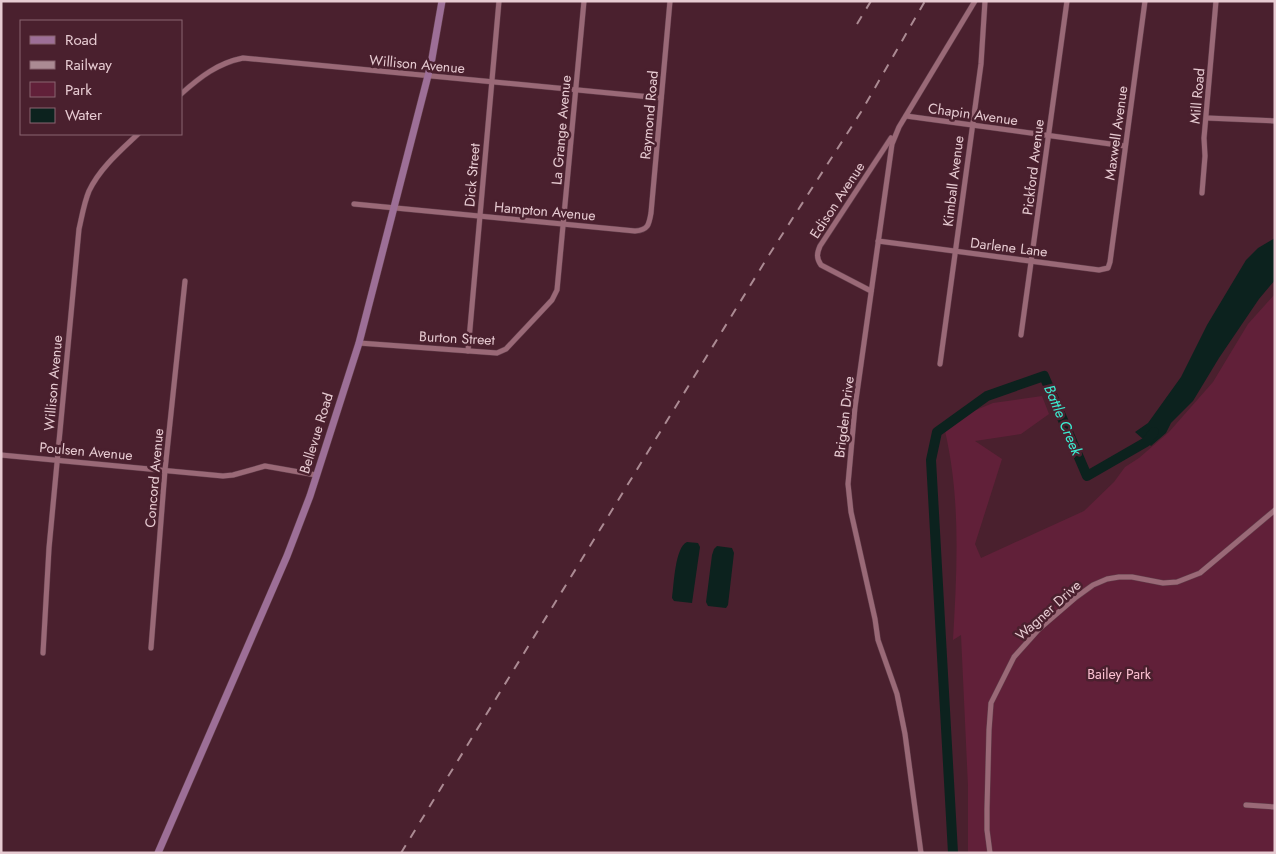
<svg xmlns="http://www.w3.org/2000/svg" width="1276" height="854" viewBox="0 0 1276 854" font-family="Jost,sans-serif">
  <rect width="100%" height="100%" fill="#4a202e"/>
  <path fill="#612039" d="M1275,294V853H968V786L961,635L953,640C957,570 961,500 945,431L964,415L993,403L1042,396L1049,414L1021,434L975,441L1002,459L975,544L981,558L1084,511L1114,482L1125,467L1139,458L1169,432L1213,382L1248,324Z"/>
  <g fill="#0c221e">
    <polygon points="1275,238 1275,280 1259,299 1219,358 1193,401 1171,423 1166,433 1151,446 1135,432 1148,423 1181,377 1207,325 1246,260 1258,248"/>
    <path d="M687,542L698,543L700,547L692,603L674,601L672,598C674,584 675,547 687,542Z"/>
    <polygon points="717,546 732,548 734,553 728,605 726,608 708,606 706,602 712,555 714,549"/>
  </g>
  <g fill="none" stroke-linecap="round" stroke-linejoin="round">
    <polyline stroke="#0c221e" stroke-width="10" points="953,853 931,460 937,432 987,396 1044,376 1087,476 1146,442 1154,432"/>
    <g stroke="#623e4b" stroke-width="6">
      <g id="street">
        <path d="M181,94C200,77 218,63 243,58L661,98"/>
        <polyline points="906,116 1125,146"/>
        <polyline points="1207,118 1275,121"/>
        <polyline points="1202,193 1205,156 1204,138 1216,1"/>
        <path d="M354,204L635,231C648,230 649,225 651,213L670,1"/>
        <polyline points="878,241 1099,270 1108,268 1110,262 1145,1"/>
        <path d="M871,291L821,265C816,258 817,253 820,246L891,138"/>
        <polyline points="1021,335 1067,1"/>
        <polyline points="359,343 497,353 506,349 552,300 557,290 584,1"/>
        <polyline points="468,351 499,1"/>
        <polyline points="940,364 981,64 985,1"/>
        <polyline points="1,455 223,476 233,475 265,466 316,475"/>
        <polyline points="151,648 165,470 185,281"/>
        <path d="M43,653L49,548L79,229C82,216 84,203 89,191C100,168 120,151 138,134"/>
        <polyline points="1246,805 1275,807"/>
        <polyline points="921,853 905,734 897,694 878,640 875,619 851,512 848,484 855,407 892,144 899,127 975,1"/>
        <polyline points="990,853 987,830 987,809 989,730 991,703 1014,657 1039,629 1075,598 1093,585 1107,579 1119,577 1132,577 1163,583 1177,582 1200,573 1275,510"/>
      </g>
    </g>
    <g stroke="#623e4b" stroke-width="8">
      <polyline id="secondary" points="158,853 287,556 310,496 359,343 431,64 442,1"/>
    </g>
    <use href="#street" stroke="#9a6977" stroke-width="5"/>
    <use href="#secondary" stroke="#9d6f97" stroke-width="7"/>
    <g stroke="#ab8a93" stroke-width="2" stroke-dasharray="9 9" stroke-linecap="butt">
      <polyline points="857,24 871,1"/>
      <polyline points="401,853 769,255 861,112 925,1"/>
    </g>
  </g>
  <g text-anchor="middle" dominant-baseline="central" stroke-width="5" stroke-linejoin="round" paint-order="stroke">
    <g font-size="14" fill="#e7cbd2" stroke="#4a202e">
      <text transform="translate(417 64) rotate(5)">Willison Avenue</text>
      <text transform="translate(1197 96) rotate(-85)">Mill Road</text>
      <text transform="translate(973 114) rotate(8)">Chapin Avenue</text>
      <text transform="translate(649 115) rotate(-85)">Raymond Road</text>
      <text transform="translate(561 130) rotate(-85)">La Grange Avenue</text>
      <text transform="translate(1116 133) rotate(-82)">Maxwell Avenue</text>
      <text transform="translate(1033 167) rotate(-83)">Pickford Avenue</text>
      <text transform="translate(472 175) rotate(-85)">Dick Street</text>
      <text transform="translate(953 181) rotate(-83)">Kimball Avenue</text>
      <text transform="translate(837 200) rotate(-57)">Edison Avenue</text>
      <text transform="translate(545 211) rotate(5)">Hampton Avenue</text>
      <text transform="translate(1009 247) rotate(7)">Darlene Lane</text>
      <text transform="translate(457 338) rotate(3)">Burton Street</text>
      <text transform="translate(53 383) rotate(-85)">Willison Avenue</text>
      <text transform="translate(844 417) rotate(-83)">Brigden Drive</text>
      <text transform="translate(316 433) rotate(-73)">Bellevue Road</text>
      <text transform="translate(86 451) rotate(5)">Poulsen Avenue</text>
      <text transform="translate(154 478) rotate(-85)">Concord Avenue</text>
      <text transform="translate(1048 610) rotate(-42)">Wagner Drive</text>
    </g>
    <g font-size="14" fill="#fcc1d2" stroke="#4a202e">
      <text x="1119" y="674">Bailey Park</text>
    </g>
    <g font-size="15" font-style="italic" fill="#3cecd1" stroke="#4a202e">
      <text transform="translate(1063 420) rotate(67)">Battle Creek</text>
    </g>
  </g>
  <rect width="1276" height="854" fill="none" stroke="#e7cbd2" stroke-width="5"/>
  <rect x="20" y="20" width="162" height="115" fill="#4a202e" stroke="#896470"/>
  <rect x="30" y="36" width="25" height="8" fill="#9d6f97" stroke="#896470"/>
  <text x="65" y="45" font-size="15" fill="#e7cbd2">Road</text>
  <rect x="30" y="61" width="25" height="8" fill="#ab8a93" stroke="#896470"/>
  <text x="65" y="70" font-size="15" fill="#e7cbd2">Railway</text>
  <rect x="30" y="82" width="25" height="15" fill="#612039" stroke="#896470"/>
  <text x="65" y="95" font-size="15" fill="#e7cbd2">Park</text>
  <rect x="30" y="108" width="25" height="15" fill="#0c221e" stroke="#896470"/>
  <text x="65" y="120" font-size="15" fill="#e7cbd2">Water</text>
</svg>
